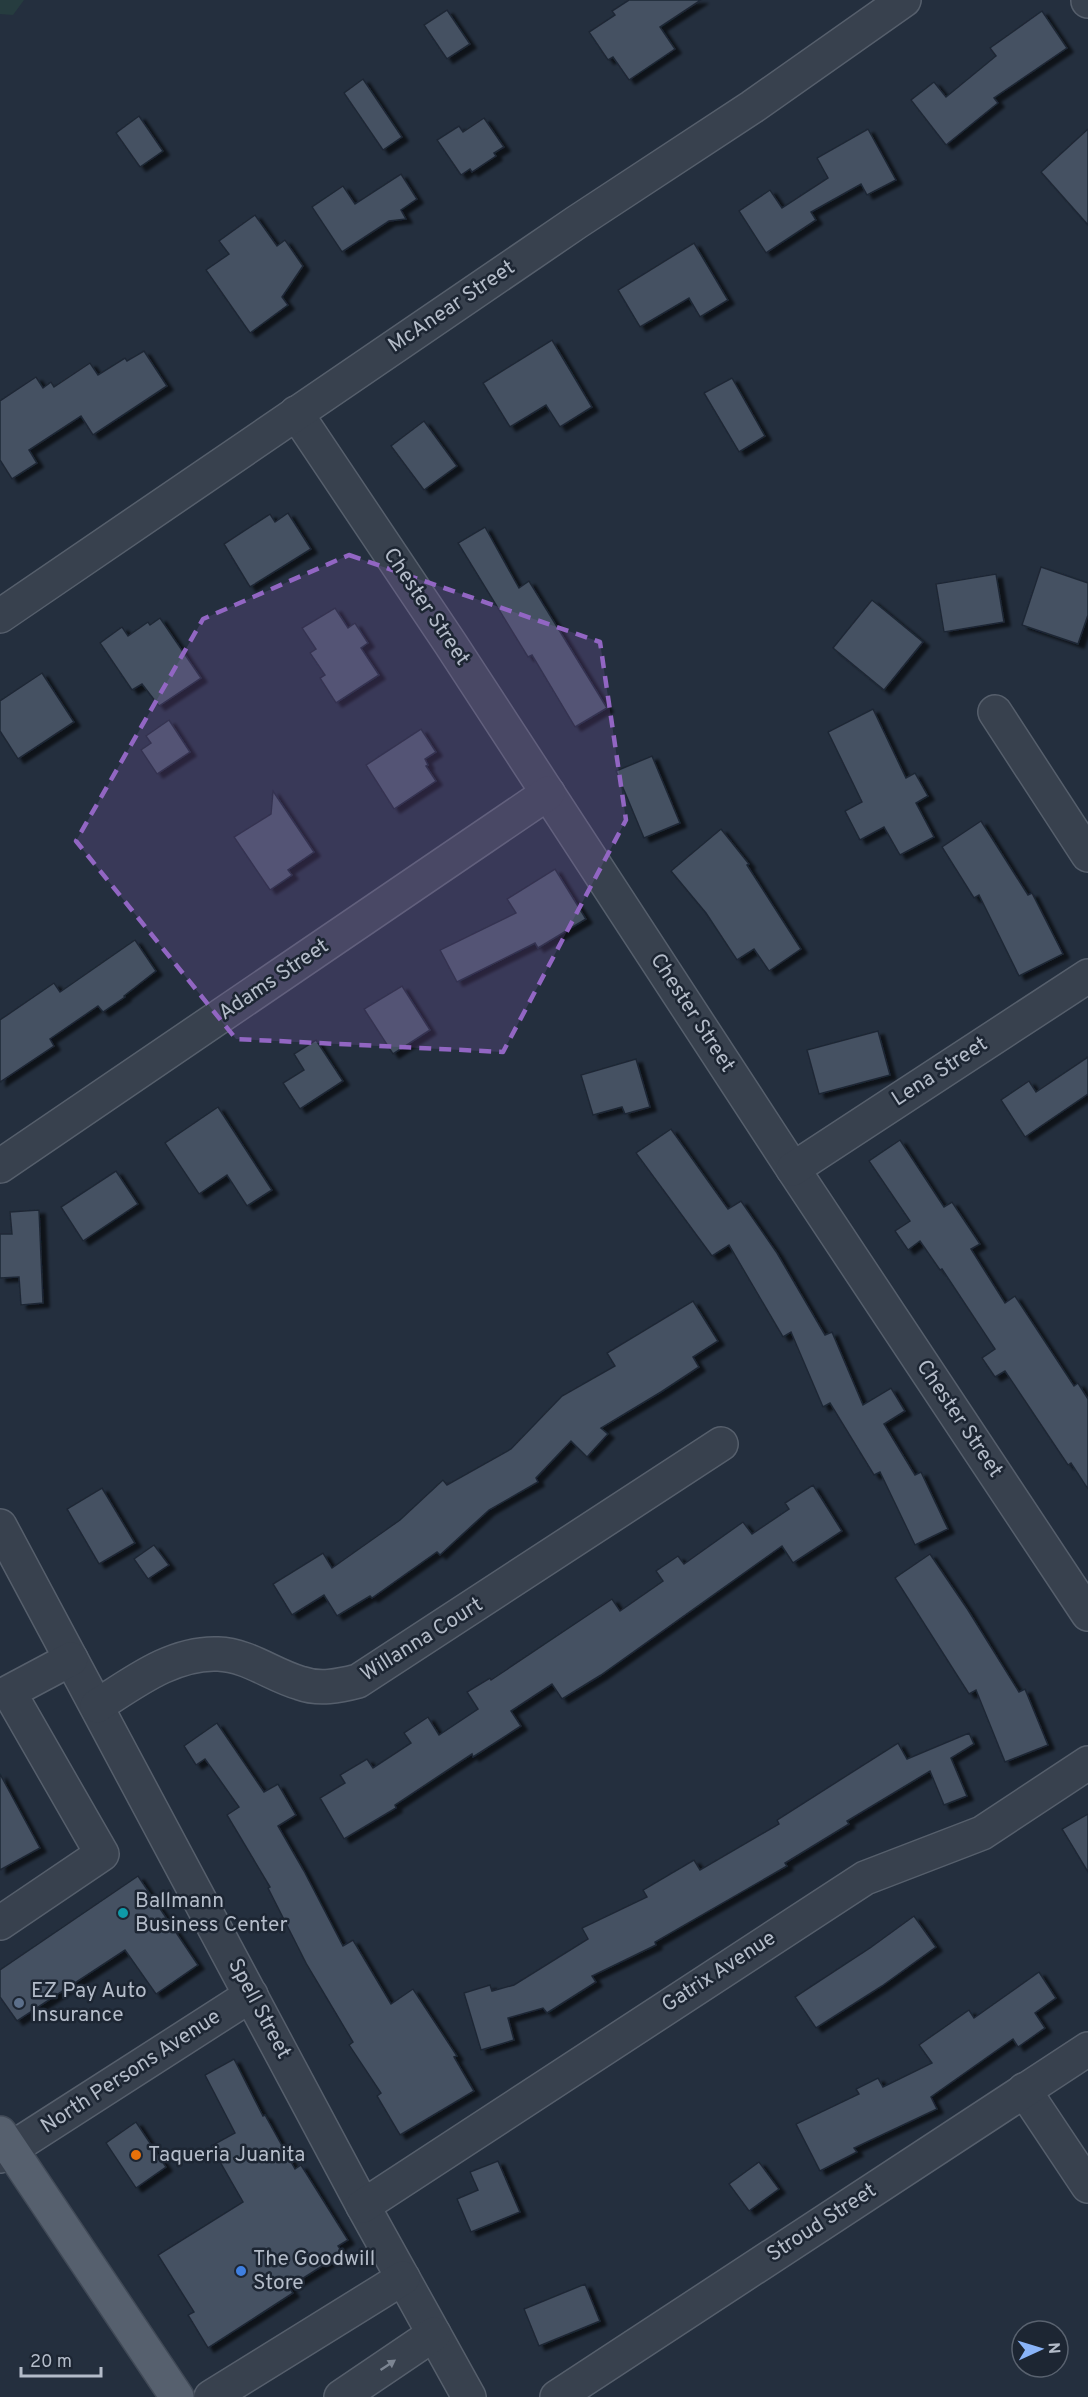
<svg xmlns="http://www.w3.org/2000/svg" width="1088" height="2397" viewBox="0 0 1088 2397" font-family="Overpass,sans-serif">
  <defs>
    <filter id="shadow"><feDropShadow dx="6" dy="4" stdDeviation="1.5" flood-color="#0009"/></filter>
  </defs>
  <rect width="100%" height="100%" fill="#242f3e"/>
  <polygon fill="#263c3f" points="0,0 24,0 13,15 0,14"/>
  <g fill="#455162" stroke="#1f2835" stroke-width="1.5" filter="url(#shadow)">
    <polygon points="629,0 701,0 660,27 675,49 629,80 613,57 608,60 589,32 615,15 612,11"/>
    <polygon points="447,10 470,44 447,59 424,25"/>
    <polygon points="1042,11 1067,48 994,98 998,103 946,145 911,100 934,82 946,97 996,56 990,48"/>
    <polygon points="363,79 402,137 383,150 344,93"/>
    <polygon points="139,116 163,151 140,167 116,133"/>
    <polygon points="484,118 504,147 494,153 496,156 472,172 470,169 461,175 437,140 459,126 463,132"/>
    <polygon points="868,129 896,180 867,195 861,184 811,212 816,220 766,253 739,211 770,190 782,208 828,178 817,158"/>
    <polygon points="1088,129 1088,225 1041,172"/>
    <polygon points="401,174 417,199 401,210 406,219 389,221 342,252 312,207 343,186 355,204"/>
    <polygon points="255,215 277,246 285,240 303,266 282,297 288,305 250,333 206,270 229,254 219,241"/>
    <polygon points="694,243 728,300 700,317 689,298 640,327 618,290"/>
    <polygon points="552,340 592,407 560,427 546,405 510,427 483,383"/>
    <polygon points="144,351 167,386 93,435 81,416 29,450 37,463 12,479 0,460 0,401 36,377 43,388 51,382 54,387 90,363 98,375 125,358 127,361"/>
    <polygon points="732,378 765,436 739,452 704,393"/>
    <polygon points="424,421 457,466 424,490 391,446"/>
    <polygon points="288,513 311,549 250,587 224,544 270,514 275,522"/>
    <polygon points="485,527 519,588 529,581 607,708 575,727 532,655 528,657 458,543"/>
    <polygon points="1041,567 1088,583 1088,615 1078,644 1022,625"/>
    <polygon points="996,574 1004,622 944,632 936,584"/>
    <polygon points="872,600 923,642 884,690 833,648"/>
    <polygon points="335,608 348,628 355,623 368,643 361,648 379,675 336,703 320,678 325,675 310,653 316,649 302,628"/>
    <polygon points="160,618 201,678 159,706 142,684 132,690 100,643 122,627 128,636 148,622 150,625"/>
    <polygon points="42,673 74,722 18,759 0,731 0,701"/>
    <polygon points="873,709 906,778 915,773 928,796 916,803 934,837 900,855 884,827 860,840 845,811 862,802 828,732"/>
    <polygon points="169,720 190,752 157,774 141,750 151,743 146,736"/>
    <polygon points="421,729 436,752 425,759 428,765 426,766 436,781 394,809 366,765"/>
    <polygon points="652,756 680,823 644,838 616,771"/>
    <polygon points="273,791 314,852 288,870 292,875 270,890 234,837 271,814"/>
    <polygon points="981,821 1028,895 1032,893 1063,954 1019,976 979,895 974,898 942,847"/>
    <polygon points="721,829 749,864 747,865 801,949 769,971 754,949 737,960 706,913 671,871"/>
    <polygon points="555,869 586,919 538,948 535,943 457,982 440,950 516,913 507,899"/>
    <polygon points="135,940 156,971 124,996 125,997 103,1012 98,1006 50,1039 54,1046 0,1082 0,1020 54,983 60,992"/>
    <polygon points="402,986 430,1030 393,1054 364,1009"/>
    <polygon points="878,1031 890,1075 819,1094 807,1050"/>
    <polygon points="316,1040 343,1081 300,1109 283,1083 304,1070 294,1054"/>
    <polygon points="1088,1057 1088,1094 1025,1137 1001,1100 1029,1081 1036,1092"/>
    <polygon points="636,1059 650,1107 625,1114 622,1107 593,1115 581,1075"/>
    <polygon points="218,1107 272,1190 247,1206 227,1175 199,1194 165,1143"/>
    <polygon points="671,1129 728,1209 741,1201 777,1253 825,1335 832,1332 863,1405 891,1388 905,1411 884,1424 915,1475 921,1472 948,1529 915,1545 880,1472 874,1475 830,1403 823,1407 791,1332 783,1337 729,1245 712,1256 636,1153"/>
    <polygon points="900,1140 944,1207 952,1202 980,1244 971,1249 1005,1303 1015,1296 1074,1386 1078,1383 1088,1399 1088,1489 1071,1463 1068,1465 1005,1371 995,1377 982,1358 995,1349 942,1269 940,1270 920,1241 908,1250 895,1231 910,1221 869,1161"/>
    <polygon points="116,1171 138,1204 83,1241 61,1207"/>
    <polygon points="39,1210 43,1303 21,1305 19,1277 0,1278 0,1234 12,1234 10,1212"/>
    <polygon points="693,1301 718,1341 693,1357 699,1367 661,1392 601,1428 608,1434 587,1457 571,1441 536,1478 538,1482 489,1510 440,1555 437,1552 372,1598 370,1596 337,1616 324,1595 292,1615 273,1584 323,1553 332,1568 400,1520 443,1480 447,1485 511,1449 562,1396 615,1366 607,1353"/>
    <polygon points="813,1485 842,1531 793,1563 782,1546 601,1675 562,1699 552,1684 511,1711 521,1726 473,1757 472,1754 395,1805 396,1808 344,1839 320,1798 345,1783 340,1775 367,1759 373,1768 411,1743 404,1733 428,1717 439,1735 478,1709 467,1692 490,1678 491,1680 612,1599 620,1611 663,1581 656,1571 678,1556 684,1564 743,1522 752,1534 789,1509 785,1503"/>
    <polygon points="102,1488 135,1543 99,1564 67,1509"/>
    <polygon points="154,1545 169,1565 148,1579 134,1559"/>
    <polygon points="930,1554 968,1610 1019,1692 1025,1689 1048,1745 1005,1762 976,1690 969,1694 895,1578"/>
    <polygon points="217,1723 264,1792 278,1784 296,1815 278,1826 304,1871 343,1946 353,1940 391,2004 413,1989 457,2056 454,2057 474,2091 400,2135 377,2096 381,2093 349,2045 353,2042 307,1965 268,1888 270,1887 227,1815 239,1807 205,1759 196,1765 184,1746"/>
    <polygon points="969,1733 974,1744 951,1758 967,1796 944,1805 930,1771 847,1821 849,1824 785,1863 787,1866 655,1942 656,1945 592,1976 596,1982 547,2013 543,2008 508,2018 514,2040 481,2050 464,1993 490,1985 492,1991 514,1985 588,1939 582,1928 647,1897 643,1890 694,1860 700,1870 779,1824 777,1820 898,1743 907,1759"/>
    <polygon points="0,1774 40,1848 0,1870"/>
    <polygon points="1088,1814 1088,1872 1062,1829"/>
    <polygon points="138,1876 198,1965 156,1994 125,1950 17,2021 0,1997 0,1970"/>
    <polygon points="914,1916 936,1947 882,1986 816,2028 795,1997 870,1948"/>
    <polygon points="1039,1972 1056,1998 1035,2013 1045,2028 1018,2047 1013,2039 931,2097 937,2109 854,2148 857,2152 820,2171 796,2124 859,2094 856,2089 878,2078 883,2087 932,2063 919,2045 969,2010 974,2018"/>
    <polygon points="234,2059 263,2116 265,2115 295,2169 301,2165 348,2240 338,2246 343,2253 289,2287 293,2293 208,2348 188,2315 194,2312 158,2255 243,2202 211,2146 235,2133 205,2075"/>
    <polygon points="136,2122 166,2167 136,2188 106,2143"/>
    <polygon points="498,2161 520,2212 471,2232 457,2199 478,2190 470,2172"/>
    <polygon points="759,2162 779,2189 749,2211 729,2184"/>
    <polygon points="585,2284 600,2321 539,2346 524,2309"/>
  </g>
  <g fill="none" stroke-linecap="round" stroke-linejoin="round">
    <g stroke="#565f6c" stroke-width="36">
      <g id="minor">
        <polyline points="1088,0 1088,1"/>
        <polyline points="296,413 450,643 793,1169 1088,1614"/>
        <polyline points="0,616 577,222 752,107 904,0"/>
        <polyline points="995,712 1088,855"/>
        <polyline points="0,1166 548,793"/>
        <polyline points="793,1169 1088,976"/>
        <polyline points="0,1526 363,2206 469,2397"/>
        <path d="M97,1706C133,1683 173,1652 218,1654C248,1655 272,1675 300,1683C319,1690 339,1686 358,1681L721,1444"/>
        <polyline points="0,1923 102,1854 9,1692 71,1659"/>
        <polyline points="1024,2090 1088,2186"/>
        <polyline points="0,2156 251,1995"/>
        <polyline points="363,2206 865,1878 982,1833 1088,1763"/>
        <polyline points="211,2397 403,2278"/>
        <polyline points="341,2397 434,2334"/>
        <polyline points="557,2397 1088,2049"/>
      </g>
    </g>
    <g stroke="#414a57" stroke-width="36">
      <polyline id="major" points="0,2133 177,2397"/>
    </g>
    <use href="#minor" stroke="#38414e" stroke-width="33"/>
    <use href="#major" stroke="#56606e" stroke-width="33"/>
  </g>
  <defs><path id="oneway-solid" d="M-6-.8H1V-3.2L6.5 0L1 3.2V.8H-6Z" transform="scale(1.5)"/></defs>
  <use fill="#7c8592" href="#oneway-solid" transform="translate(388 2365) rotate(-34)"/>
  <path fill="#9266c3" fill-opacity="0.2" stroke="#9266c3" stroke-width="4.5" stroke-dasharray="12 8" stroke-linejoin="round" d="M349,555L600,642L626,820L503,1052L236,1039L76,841L203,619Z"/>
  <circle fill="#0f9aa8" stroke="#1d2633" stroke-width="2" cx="123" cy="1913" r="6"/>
  <circle fill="#5c6f8a" stroke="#1d2633" stroke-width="2" cx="19" cy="2003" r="6"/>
  <circle fill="#e8710a" stroke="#1d2633" stroke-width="2" cx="136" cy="2155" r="6"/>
  <circle fill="#3f7fe0" stroke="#1d2633" stroke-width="2" cx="241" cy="2271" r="6"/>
  <g text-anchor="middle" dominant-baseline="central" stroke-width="5" stroke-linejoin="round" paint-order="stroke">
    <g font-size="21" fill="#b4bcc9" stroke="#1d2633">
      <text transform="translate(452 307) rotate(-34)">McAnear Street</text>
      <text transform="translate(426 607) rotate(56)">Chester Street</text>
      <text transform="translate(274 980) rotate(-34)">Adams Street</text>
      <text transform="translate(692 1013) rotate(57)">Chester Street</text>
      <text transform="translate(940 1072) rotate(-33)">Lena Street</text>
      <text transform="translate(959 1419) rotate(56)">Chester Street</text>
      <text transform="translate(422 1640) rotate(-32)">Willanna Court</text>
      <text transform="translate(719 1972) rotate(-33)">Gatrix Avenue</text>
      <text transform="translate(259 2009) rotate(62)">Spell Street</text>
      <text transform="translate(131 2072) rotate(-33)">North Persons Avenue</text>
      <text transform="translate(822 2223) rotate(-33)">Stroud Street</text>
    </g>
    <g font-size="21" fill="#b4bcc9" stroke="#1d2633" text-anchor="start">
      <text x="135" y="1901">Ballmann<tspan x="135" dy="24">Business Center</tspan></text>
      <text x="31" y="1991">EZ Pay Auto<tspan x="31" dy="24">Insurance</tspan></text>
      <text x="148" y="2155">Taqueria Juanita</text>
      <text x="253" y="2259">The Goodwill<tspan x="253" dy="24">Store</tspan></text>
    </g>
  </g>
  <g transform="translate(1040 2349) rotate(86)"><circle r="28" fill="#1d2633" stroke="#59626f" stroke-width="1.5"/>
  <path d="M0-4.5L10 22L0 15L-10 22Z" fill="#8ab4f8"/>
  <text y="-9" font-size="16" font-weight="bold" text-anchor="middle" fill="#b4bcc9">N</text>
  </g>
  <path d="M21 2367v9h80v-9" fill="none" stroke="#b4bcc9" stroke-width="3"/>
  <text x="30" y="2367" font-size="18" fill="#b4bcc9" stroke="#1d2633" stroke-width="4.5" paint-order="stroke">20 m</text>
</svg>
